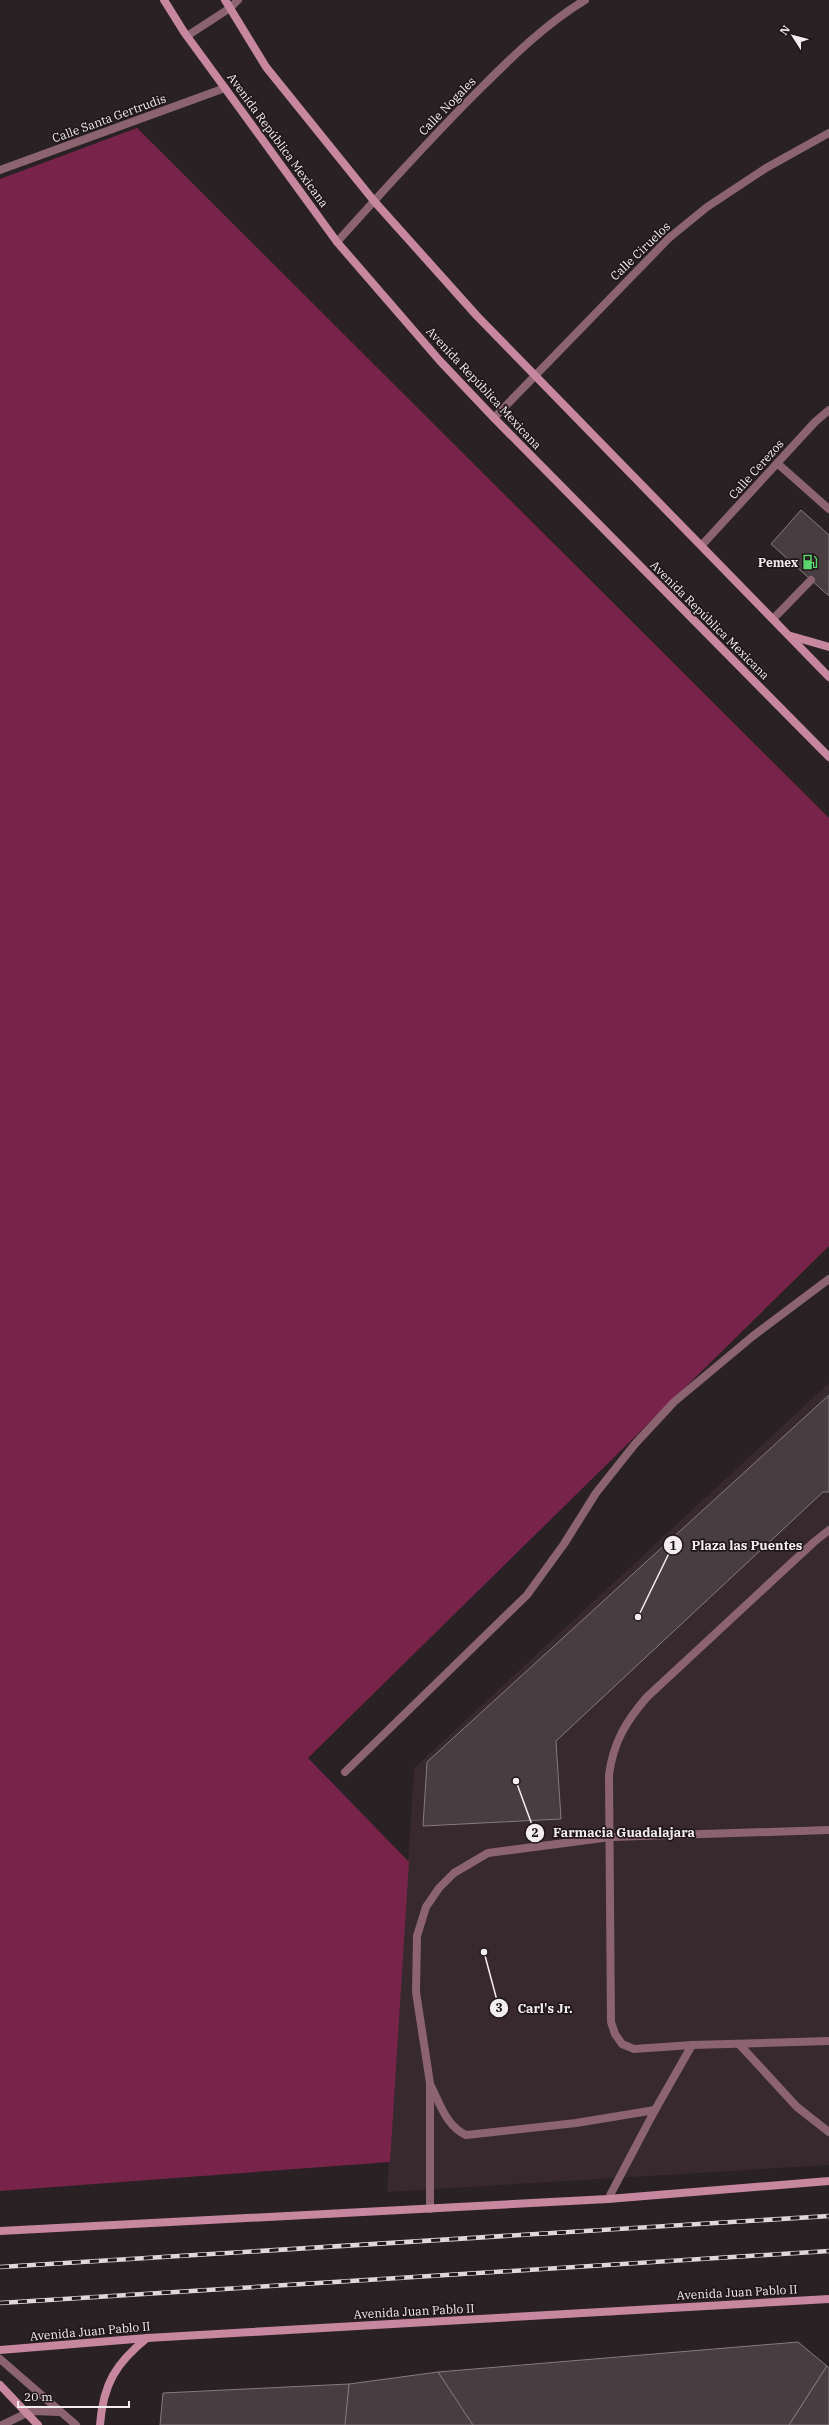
<svg xmlns="http://www.w3.org/2000/svg" width="829" height="2425" viewBox="0 0 829 2425" font-family="'IBM Plex Serif',serif">
  <rect width="100%" height="100%" fill="#2a2124"/>
  <polygon fill="#38292e" points="829,1383 829,2165 387,2192 414,1768"/>
  <polygon fill="#78244a" points="137,128 829,818 829,1246 308,1758 409,1862 390,2162 0,2191 0,179"/>
  <g fill="#483e41" stroke="#867b7e">
    <polygon points="801,510 829,535 829,596 771,544"/>
    <polygon points="829,1395 829,1492 823,1492 556,1741 561,1819 423,1826 427,1762"/>
    <polygon points="798,2342 827,2366 789,2425 471,2425 438,2372"/>
    <polygon points="827,2366 829,2368 829,2425 789,2425"/>
    <polygon points="438,2372 473,2425 344,2425 349,2384"/>
    <polygon points="349,2384 345,2425 160,2425 163,2393"/>
  </g>
  <g fill="none" stroke-linecap="round" stroke-linejoin="round">
    <g stroke="#8b6371" stroke-width="8">
      <polyline points="777,463 829,509"/>
      <polyline points="773,619 811,580"/>
      <path d="M829,1530L814,1542L647,1697C626,1721 613,1743 609,1775L611,2022L615,2034L622,2044L634,2049L692,2045L829,2041"/>
      <polyline points="345,1772 527,1595 564,1544 596,1493 635,1444 674,1402 753,1336 829,1279"/>
      <polyline points="739,2044 797,2107 829,2132"/>
      <path d="M431,2086C440,2104 447,2127 466,2135L576,2123L655,2110"/>
      <polyline points="608,2199 655,2110 692,2045"/>
      <polyline points="430,2209 430,2083 416,1992 417,1936 426,1907 439,1888 454,1873 488,1853 611,1837 829,1830"/>
    </g>
    <g stroke="#8b6371" stroke-width="8">
      <polyline points="187,36 230,8 238,0"/>
      <polyline points="0,170 225,88"/>
      <path d="M337,242C385,189 432,136 483,86C514,55 547,23 585,0"/>
      <polyline points="494,418 669,238 707,207 766,168 829,133"/>
      <polyline points="702,545 815,422 829,410"/>
      <polyline points="0,2359 76,2425"/>
      <polyline points="2,2425 31,2411 59,2412"/>
    </g>
    <g stroke="#c7879e" stroke-width="8">
      <polyline points="164,0 184,32 337,242 440,361 494,418 829,757"/>
      <polyline points="225,0 266,67 374,201 477,316 829,677"/>
      <polyline points="791,636 829,647"/>
      <polyline points="0,2231 608,2199 829,2181"/>
      <polyline points="0,2350 147,2338 829,2299"/>
      <polyline points="0,2385 38,2425"/>
      <path d="M100,2425C103,2384 116,2363 147,2338"/>
    </g>
    <g stroke="#dfd8da" stroke-width="4.5">
      <g id="rail">
        <polyline points="0,2267 829,2216"/>
        <polyline points="0,2303 829,2251"/>
      </g>
    </g>
    <use href="#rail" stroke="#20171a" stroke-width="3" stroke-dasharray="9" stroke-linecap="butt"/>
  </g>
  <defs>
    <g id="fuel-bare" transform="scale(1.2)"><path d="M-5.5-6h7V0h2V4h1.3V-2.5L3-4.5l.8-.8L6-3V5H2.5V1h-1V6h-7ZM-4.2-4.7v3.2H.2V-4.7Z" fill="#5cd56d" stroke="#20171a" stroke-width="2.5" paint-order="stroke"/></g>
  </defs>
  <g fill-rule="evenodd">
    <use href="#fuel-bare" x="810" y="562"/>
  </g>
  <g text-anchor="middle" dominant-baseline="central" stroke-width="3.5" stroke-linejoin="round" paint-order="stroke">
    <g font-size="12" fill="#f4eef0" stroke="#20171a">
      <text transform="translate(447 106) rotate(-46)">Calle Nogales</text>
      <text transform="translate(109 118) rotate(-20)">Calle Santa Gertrudis</text>
      <text transform="translate(278 140) rotate(54)">Avenida República Mexicana</text>
      <text transform="translate(640 251) rotate(-44)">Calle Ciruelos</text>
      <text transform="translate(484 388) rotate(47)">Avenida República Mexicana</text>
      <text transform="translate(756 469) rotate(-48)">Calle Cerezos</text>
      <text transform="translate(710 620) rotate(45)">Avenida República Mexicana</text>
      <text transform="translate(737 2292) rotate(-3)">Avenida Juan Pablo II</text>
      <text transform="translate(414 2311) rotate(-3)">Avenida Juan Pablo II</text>
      <text transform="translate(90 2331) rotate(-5)">Avenida Juan Pablo II</text>
    </g>
    <g font-size="12" font-weight="bold" fill="#f4eef0" stroke="#20171a" text-anchor="end">
      <text x="798" y="562">Pemex</text>
    </g>
  </g>
  <path fill="none" stroke="#f4eef0" stroke-width="1.5" d="M638 1617L673 1545M516 1781L535 1833M484 1952L499 2008"/>
  <g fill="#f4eef0" stroke="#20171a" stroke-width="1.5">
    <circle cx="638" cy="1617" r="4"/>
    <circle cx="516" cy="1781" r="4"/>
    <circle cx="484" cy="1952" r="4"/>
    <circle cx="673" cy="1545" r="10"/>
    <circle cx="535" cy="1833" r="10"/>
    <circle cx="499" cy="2008" r="10"/>
  </g>
  <g font-size="12" text-anchor="middle" font-weight="bold" fill="#111">
    <text x="673" y="1550">1</text>
    <text x="535" y="1837">2</text>
    <text x="499" y="2012">3</text>
  </g>
  <g font-size="13" text-anchor="middle" font-weight="bold" fill="#f4eef0" stroke="#20171a" stroke-width="3.5" stroke-linejoin="round" paint-order="stroke">
    <text x="747" y="1550">Plaza las Puentes</text>
    <text x="624" y="1837">Farmacia Guadalajara</text>
    <text x="545" y="2013">Carl's Jr.</text>
  </g>
  <g transform="translate(793 36) rotate(306)" stroke="#20171a" stroke-width="3" paint-order="stroke">
  <path d="M0-3L7 15L0 10L-7 15Z" fill="#f4eef0"/>
  <text y="-6" font-size="11" font-weight="bold" text-anchor="middle" fill="#f4eef0">N</text>
  </g>
  <path d="M18 2401v6h111v-6" fill="none" stroke="#f4eef0" stroke-width="2"/>
  <text x="24" y="2401" font-size="12" fill="#f4eef0" stroke="#20171a" stroke-width="3" paint-order="stroke">20 m</text>
</svg>
